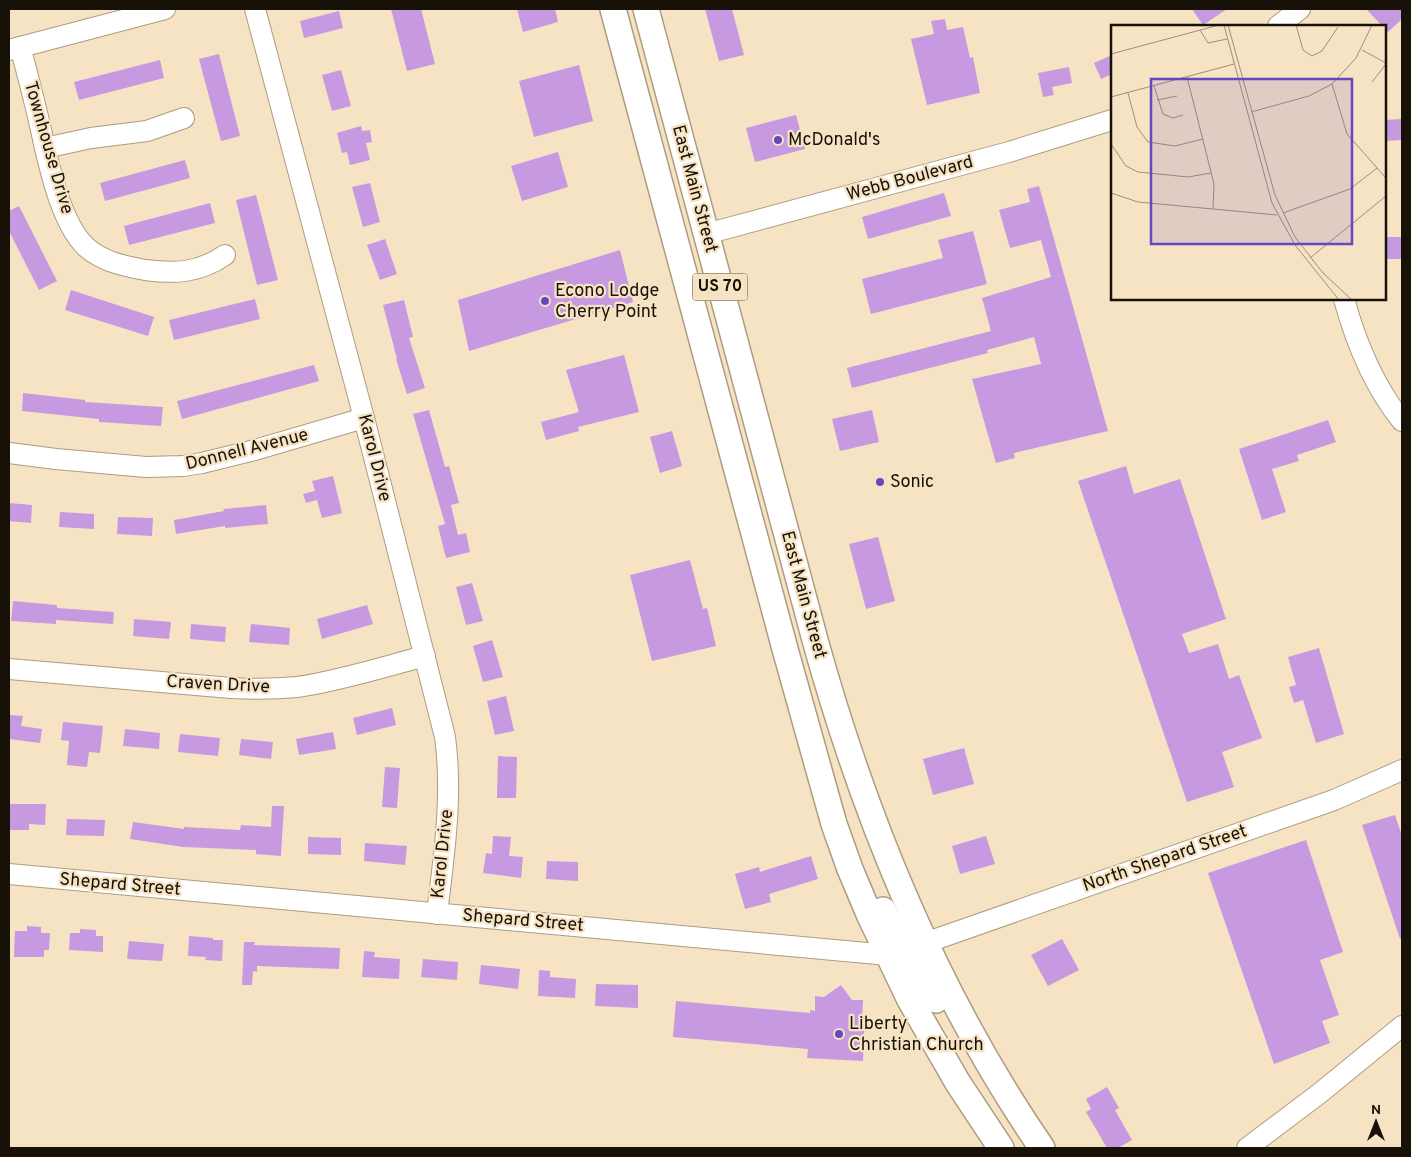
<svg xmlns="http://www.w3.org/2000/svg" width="1411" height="1157" viewBox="0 0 1411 1157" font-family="Overpass,sans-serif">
  <rect width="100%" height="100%" fill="#f6e3c4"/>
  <g fill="#c799e0">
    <polygon points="391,9 421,9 435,64 407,71"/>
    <polygon points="517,9 555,9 558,22 523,32"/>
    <polygon points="705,9 732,9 744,55 719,61"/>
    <polygon points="1192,9 1227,9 1203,25"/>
    <polygon points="1366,9 1402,9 1402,19 1388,32"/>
    <polygon points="339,11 343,28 304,38 300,21"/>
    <polygon points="945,19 947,30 963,27 970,58 973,57 980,93 927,105 911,39 934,34 931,21"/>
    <polygon points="219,54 240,136 221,141 199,59"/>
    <polygon points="1112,55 1112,74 1101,79 1094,63"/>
    <polygon points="160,60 164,78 79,100 74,82"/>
    <polygon points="579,65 593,121 534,137 519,81"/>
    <polygon points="1069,67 1072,83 1052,87 1054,95 1043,97 1038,73"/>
    <polygon points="341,70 351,106 332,111 322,75"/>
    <polygon points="796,115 805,149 755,162 746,128"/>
    <polygon points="1402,119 1402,140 1385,141 1385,120"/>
    <polygon points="361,126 362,131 370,130 372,142 366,143 370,160 350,165 347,152 342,153 337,133"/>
    <polygon points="558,152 568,187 522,201 511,166"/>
    <polygon points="185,160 190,178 105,201 100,183"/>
    <polygon points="370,183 380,222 363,227 352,187"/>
    <polygon points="1039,186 1108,431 1014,453 1015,458 996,463 972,379 1041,364 1034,337 987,350 988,353 852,388 847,368 991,331 982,298 1051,277 1041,240 1010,248 999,210 1030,202 1027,189"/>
    <polygon points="944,193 951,216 868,239 862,217"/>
    <polygon points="256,195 278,280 257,285 236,200"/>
    <polygon points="210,203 215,223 129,245 124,226"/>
    <polygon points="19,206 57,281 39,290 9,231 9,211"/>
    <polygon points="973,231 987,284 871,314 862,279 943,258 938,240"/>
    <rect x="1385" y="237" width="17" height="22"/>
    <polygon points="385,239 397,274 380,280 367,245"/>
    <polygon points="620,250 633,302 469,351 458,300"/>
    <polygon points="71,290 154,317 148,336 65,310"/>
    <polygon points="255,299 260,319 174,340 169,320"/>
    <polygon points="404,300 413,337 409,338 425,388 407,394 396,359 397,359 383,305"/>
    <polygon points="624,355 639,412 578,427 579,431 546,440 541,422 579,412 566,370"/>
    <polygon points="314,365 319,381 182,419 177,401"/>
    <polygon points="23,393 85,400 85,402 163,407 161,426 99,422 99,419 22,411"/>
    <polygon points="429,410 445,467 449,466 459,503 451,505 458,535 466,533 470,552 446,558 438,526 445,524 413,414"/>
    <polygon points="872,410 879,442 840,451 832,419"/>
    <polygon points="1328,420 1336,442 1297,455 1299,461 1272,469 1286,512 1262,520 1239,449"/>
    <polygon points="672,431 682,466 660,473 650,437"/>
    <polygon points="1126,466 1134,494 1180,479 1226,619 1182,634 1189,653 1218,644 1229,679 1239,675 1262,738 1222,752 1234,787 1187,802 1078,481"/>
    <polygon points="333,476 342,513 322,518 317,500 306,503 303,494 315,491 312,481"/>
    <polygon points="9,503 32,505 31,523 9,521"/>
    <polygon points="266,505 268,524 225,528 225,526 176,534 174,520 224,511 223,509"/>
    <polygon points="60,512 94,514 94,529 59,527"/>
    <polygon points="118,517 153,518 152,536 117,534"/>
    <polygon points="878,537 895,601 866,609 849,544"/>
    <polygon points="690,560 703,609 707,608 716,646 652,661 630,575"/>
    <polygon points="472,583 483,621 466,625 456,587"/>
    <polygon points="13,601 57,605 57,608 114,612 113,624 56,620 56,624 11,621"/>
    <polygon points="367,605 373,624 322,639 317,619"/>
    <polygon points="134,619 171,622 169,639 133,636"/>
    <polygon points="191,624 226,627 225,642 190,639"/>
    <polygon points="251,624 290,628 289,645 249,642"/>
    <polygon points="492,640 503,677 483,682 473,646"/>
    <polygon points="1319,648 1344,734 1316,743 1303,700 1294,703 1289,687 1296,685 1288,657"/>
    <polygon points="506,696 514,731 495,735 487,701"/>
    <polygon points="392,708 396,725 357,735 353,718"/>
    <polygon points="9,715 23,716 21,726 42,729 40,743 9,739"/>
    <polygon points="63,722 103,726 100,753 89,752 87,767 67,765 69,741 61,740"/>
    <polygon points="125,729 160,733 159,749 123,746"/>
    <polygon points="333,732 336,749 299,755 296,739"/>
    <polygon points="180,734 220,738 218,756 178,752"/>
    <polygon points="241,739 273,742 271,759 239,755"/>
    <polygon points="964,748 974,784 933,795 923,759"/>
    <polygon points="498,756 517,757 516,798 497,798"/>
    <polygon points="385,767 400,768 397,808 382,807"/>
    <polygon points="10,804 46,804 45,825 29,824 29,830 10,830"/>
    <polygon points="272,806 284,806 281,856 256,854 256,850 183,847 130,839 133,822 184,829 184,827 240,830 241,825 271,827"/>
    <polygon points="1395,815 1402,836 1402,938 1400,939 1362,825"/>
    <polygon points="67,819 105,820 104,836 66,835"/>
    <polygon points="493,836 511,837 509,856 523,857 521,878 483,873 486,853 492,854"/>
    <polygon points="986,836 995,864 960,874 952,846"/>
    <polygon points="308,837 341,838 341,855 308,854"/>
    <polygon points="1306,840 1343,952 1320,960 1339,1015 1322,1021 1330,1043 1274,1064 1208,873"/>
    <polygon points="365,843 407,846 405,865 364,861"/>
    <polygon points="811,856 818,879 769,894 771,902 745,909 735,874 759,867 760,872"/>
    <polygon points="547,861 578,862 578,881 546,879"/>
    <polygon points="27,926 41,927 41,933 50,933 49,950 44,950 44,957 14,957 15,931 27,931"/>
    <polygon points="80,929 96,930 96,936 103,936 103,952 69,950 70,933 80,933"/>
    <polygon points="189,936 213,938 213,940 223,940 222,961 205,960 206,957 188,956"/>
    <polygon points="1062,939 1079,970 1048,986 1031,955"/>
    <polygon points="129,941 164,944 162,961 127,959"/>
    <polygon points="244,942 255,942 254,945 340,948 339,969 257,966 257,972 253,971 252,985 242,985"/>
    <polygon points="364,951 375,952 374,957 400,959 399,979 362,977"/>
    <polygon points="423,959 458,962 457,980 421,977"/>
    <polygon points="481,965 520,969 518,989 479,984"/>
    <polygon points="539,970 550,971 550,977 576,979 575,998 538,996"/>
    <polygon points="596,984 638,985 638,1008 595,1006"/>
    <polygon points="841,985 852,1000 863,1000 862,1017 865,1017 863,1061 807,1058 808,1049 673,1037 676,1001 810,1013 810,1010 815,1011 815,996 824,997"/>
    <polygon points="1107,1087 1119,1108 1115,1110 1132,1140 1118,1148 1107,1148 1086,1112 1091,1109 1086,1099"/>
  </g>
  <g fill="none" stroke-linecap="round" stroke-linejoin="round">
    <g stroke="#ae9c7f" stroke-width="22">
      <g id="minor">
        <path d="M255,9L364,418L445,737C453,796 444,855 437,914"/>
        <polyline points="1278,26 1300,9"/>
        <path d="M20,47C27,71 33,96 39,121C47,157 59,221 86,247C103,262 124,266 145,270C175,274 199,273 225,255"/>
        <polyline points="9,50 165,9"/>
        <polyline points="45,148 91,138 147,131 184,118"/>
        <polyline points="706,234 1009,152 1112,120"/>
        <path d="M1344,299C1356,343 1373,385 1402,421"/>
        <polyline points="9,453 56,459 146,467 183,466 202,463 255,450 364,418"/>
        <path d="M9,669L231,688C253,689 275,689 297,687C339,681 383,667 425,656"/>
        <polyline points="9,874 888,955"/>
        <polyline points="925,943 1334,800 1402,770"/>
        <polyline points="1247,1148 1320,1093 1402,1026"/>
      </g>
    </g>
    <g stroke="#ae9c7f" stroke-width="28">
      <g id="major">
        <polyline points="613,9 785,649 834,824 850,869 869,914 910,1000 958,1083 1001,1148"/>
        <path d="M646,9L815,640C865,820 936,994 1042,1148"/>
        <path d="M883,910C895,933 896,946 925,943"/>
        <path d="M888,955C917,960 923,977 936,1000"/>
      </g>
    </g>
    <use href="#minor" stroke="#fff" stroke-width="20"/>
    <use href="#major" stroke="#fff" stroke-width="25"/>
  </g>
  <g fill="#6448c1" stroke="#f6e3c4" stroke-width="2">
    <circle cx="778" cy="140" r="5"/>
    <circle cx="545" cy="301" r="5"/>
    <circle cx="880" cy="482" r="5"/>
    <circle cx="839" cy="1034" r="5"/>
  </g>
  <g text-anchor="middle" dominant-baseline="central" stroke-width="4.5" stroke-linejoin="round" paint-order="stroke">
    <rect fill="#f6e3c4" stroke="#5b5040" stroke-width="1" x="692.5" y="273.5" width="55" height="27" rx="4"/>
    <g font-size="16" font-weight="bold" fill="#181107">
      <text x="720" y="287">US 70</text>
    </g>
    <g font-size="18" fill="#181107" stroke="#f6e3c4" text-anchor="start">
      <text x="788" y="140">McDonald's</text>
      <text x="555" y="291">Econo Lodge<tspan x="555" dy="21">Cherry Point</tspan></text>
      <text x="890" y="482">Sonic</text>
      <text x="849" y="1024">Liberty<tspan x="849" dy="21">Christian Church</tspan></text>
    </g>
    <g font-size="18" fill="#181107" stroke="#f6e3c4">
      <text transform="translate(48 148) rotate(74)">Townhouse Drive</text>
      <text transform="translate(910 179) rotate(-15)">Webb Boulevard</text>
      <text transform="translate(694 189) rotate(75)">East Main Street</text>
      <text transform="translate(247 450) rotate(-14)">Donnell Avenue</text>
      <text transform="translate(374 458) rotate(76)">Karol Drive</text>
      <text transform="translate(803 595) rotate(75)">East Main Street</text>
      <text transform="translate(218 685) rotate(3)">Craven Drive</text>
      <text transform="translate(443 854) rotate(-84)">Karol Drive</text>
      <text transform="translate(1165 859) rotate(-19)">North Shepard Street</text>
      <text transform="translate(120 885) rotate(5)">Shepard Street</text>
      <text transform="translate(523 921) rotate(5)">Shepard Street</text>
    </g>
  </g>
  <g transform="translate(1111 25)">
    <rect width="275" height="275" fill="#f6e3c4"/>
    <path fill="none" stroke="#9d8f78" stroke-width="1" d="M113,0L161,178L184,220L228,275M117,0L164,170L184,212L212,248M185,0L192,25L201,31L211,26L227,2M89,5L97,18L116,14M251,25L275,38M0,29L108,0M76,52L103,159L102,184M261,57L275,39M221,59L236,109L275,153M43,61L52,89L62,93L72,90M17,68L26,102L37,117L64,121L92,114M0,72L123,39M46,75L66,71M140,87L198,71L221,59L245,33L261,0M0,119L15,141L27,147L77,152L100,148M0,168L27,177L166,190M172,188L239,164L266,143M199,233L275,171M212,248L241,275"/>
    <path fill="#6448c1" fill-opacity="0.15" stroke="#6448c1" stroke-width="2.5" d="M40,54H241V219H40Z"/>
    <rect width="275" height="275" fill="none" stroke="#181107" stroke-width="2.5"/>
  </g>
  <rect width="1411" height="1157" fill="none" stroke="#181107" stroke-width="20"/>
  <g transform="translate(1376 1122)" stroke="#f6e3c4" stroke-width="4" paint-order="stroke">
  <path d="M0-4L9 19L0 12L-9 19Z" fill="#181107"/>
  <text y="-8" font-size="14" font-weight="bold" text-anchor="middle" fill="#181107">N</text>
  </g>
</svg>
